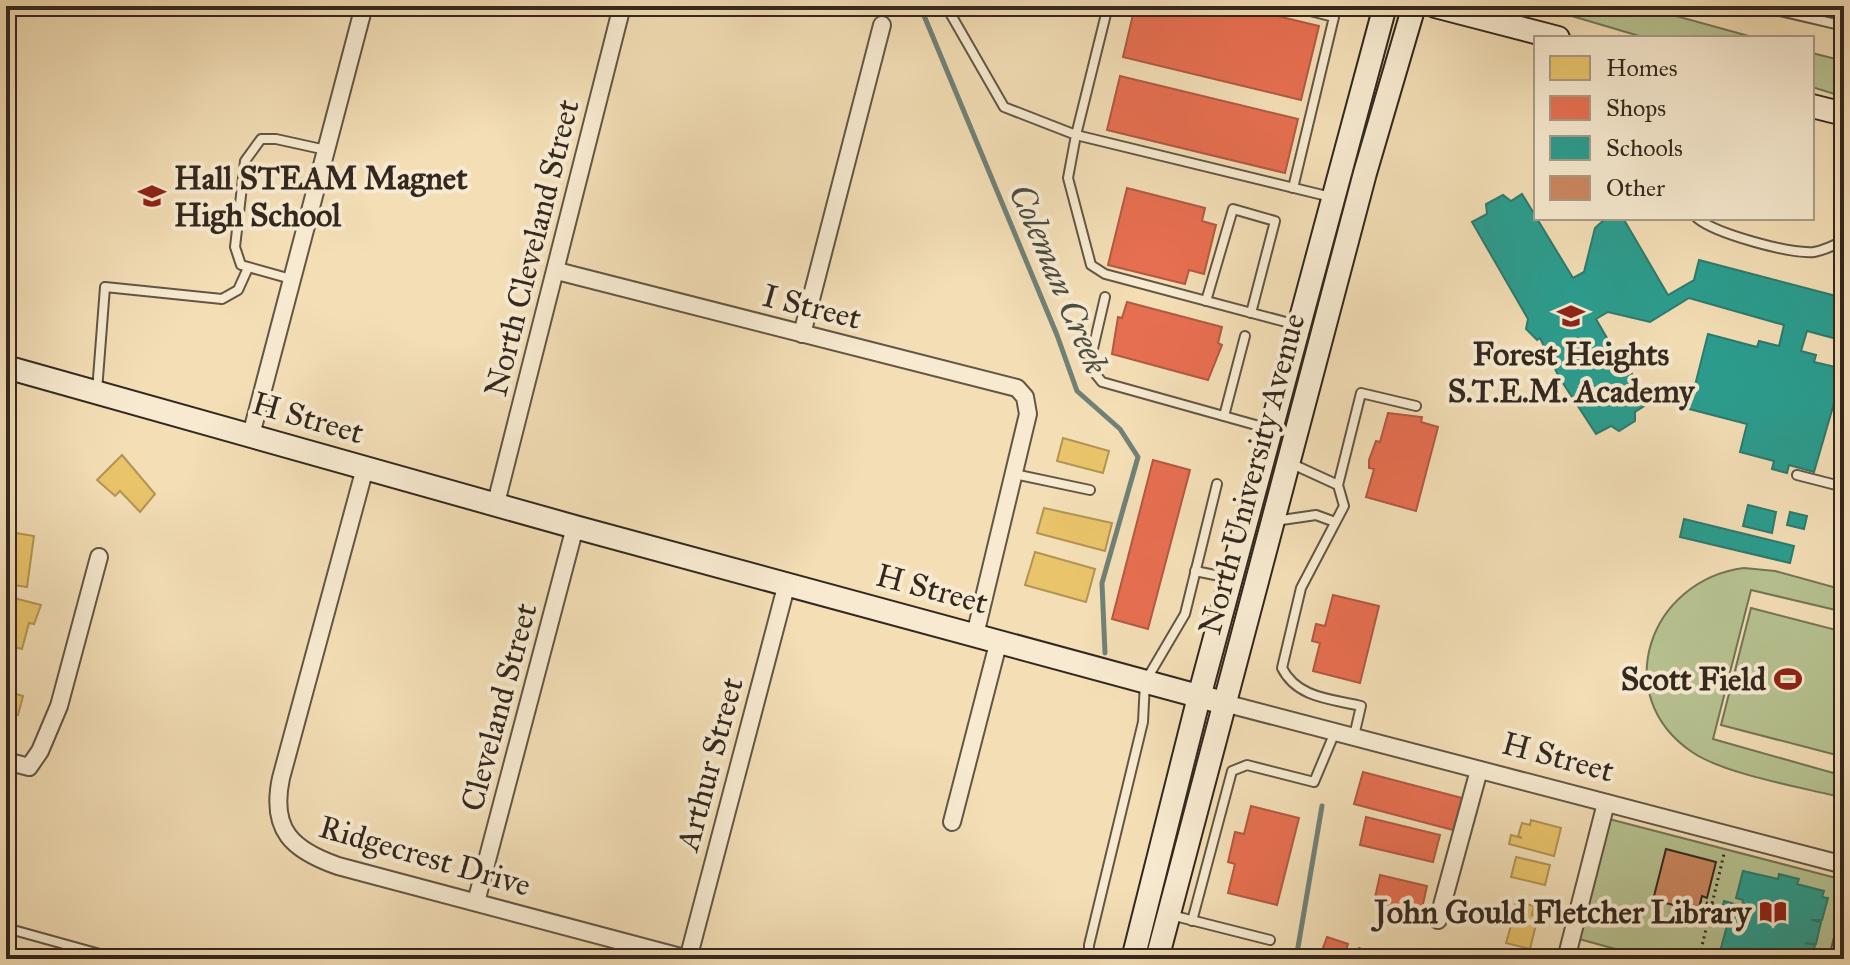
<svg xmlns="http://www.w3.org/2000/svg" width="1850" height="965" viewBox="0 0 1850 965" font-family="'IM FELL Great Primer',serif">
  <rect width="100%" height="100%" fill="#f3deb6"/>
  <filter id="stains"><feTurbulence type="fractalNoise" baseFrequency=".0025" numOctaves="4"/><feColorMatrix values="0 0 0 0 .2 0 0 0 0 .09 0 0 0 0 .02 0 0 0 .5 -.17"/></filter>
  <radialGradient id="worn" r=".72"><stop offset=".6" stop-color="#630" stop-opacity="0"/><stop offset="1" stop-color="#630" stop-opacity=".3"/></radialGradient>
  <g fill="#b7c291" stroke="#757558" stroke-width="2">
    <polygon points="1538,6 1660,6 1665,13 1756,38 1646,38"/>
    <polygon points="1812,53 1844,61 1844,97 1812,87"/>
    <path d="M1744,568L1775,571L1844,590V612L1751,590L1713,739L1844,776V798C1802,787 1726,775 1692,752C1608,695 1650,580 1744,568Z"/>
    <polygon points="1751,608 1844,632 1844,757 1721,725"/>
    <polygon points="1609,819 1844,880 1844,911 1831,959 1652,959 1579,939"/>
  </g>
  <g fill="#e9c46a" stroke="#b29554" stroke-width="2">
    <polygon points="1063,438 1109,451 1103,473 1057,461"/>
    <polygon points="122,455 155,494 140,512 120,491 115,496 97,480"/>
    <polygon points="1044,508 1112,523 1105,551 1037,533"/>
    <polygon points="10,532 34,536 27,587 6,584"/>
    <polygon points="1035,552 1095,569 1086,602 1025,585"/>
    <polygon points="6,596 41,605 34,624 29,623 22,649 6,645"/>
    <polygon points="6,691 23,696 18,715 6,712"/>
    <polygon points="1531,820 1561,828 1554,856 1509,844 1511,835 1522,838 1518,836 1522,823 1530,825"/>
    <polygon points="1516,857 1550,865 1545,885 1511,877"/>
    <polygon points="1516,901 1534,906 1532,915 1538,916 1530,949 1506,943 1512,922 1498,918 1501,905 1514,908"/>
    <polygon points="1496,950 1527,958 1527,959 1494,959"/>
  </g>
  <g fill="#e76f51" stroke="#b15a42" stroke-width="2">
    <polygon points="1135,6 1236,6 1319,26 1301,100 1123,57"/>
    <polygon points="1120,76 1298,119 1285,173 1107,130"/>
    <polygon points="1127,188 1205,208 1202,221 1216,225 1204,274 1189,270 1185,284 1108,265"/>
    <polygon points="1127,302 1222,327 1218,343 1222,345 1208,380 1112,354 1118,317 1122,318"/>
    <polygon points="1388,413 1422,417 1421,422 1438,427 1416,511 1366,497 1374,469 1369,468 1369,460 1376,441 1380,442"/>
    <polygon points="1153,460 1190,470 1148,629 1112,619"/>
    <polygon points="1333,595 1379,606 1360,683 1313,671 1320,643 1312,641 1316,624 1325,626"/>
    <polygon points="1363,772 1462,798 1453,830 1354,804"/>
    <polygon points="1251,806 1299,818 1277,905 1228,893 1235,864 1228,862 1235,832 1244,834"/>
    <polygon points="1366,817 1440,835 1433,862 1360,845"/>
    <polygon points="1380,875 1427,886 1421,913 1374,902"/>
    <polygon points="1327,937 1348,944 1343,959 1319,959"/>
    <polygon points="1359,948 1381,957 1380,959 1355,959"/>
  </g>
  <g fill="#2a9d8f" stroke="#2d7a6d" stroke-width="2">
    <polygon points="1522,194 1573,278 1584,272 1595,228 1606,218 1623,218 1668,295 1694,280 1699,260 1844,298 1844,341 1807,331 1801,351 1816,355 1814,362 1844,369 1814,472 1789,465 1787,473 1772,469 1774,461 1740,452 1747,424 1689,409 1708,334 1757,347 1759,341 1779,346 1784,325 1689,298 1650,322 1608,312 1596,319 1629,376 1632,374 1636,383 1634,384 1646,405 1635,412 1635,421 1619,431 1611,426 1596,434 1559,377 1540,338 1537,340 1526,329 1528,319 1472,222 1487,214 1486,204 1503,195 1511,201"/>
    <polygon points="1748,505 1776,512 1772,533 1743,526"/>
    <polygon points="1790,512 1807,516 1804,529 1787,525"/>
    <polygon points="1684,519 1794,546 1790,563 1680,537"/>
    <polygon points="1743,871 1778,879 1779,874 1799,879 1797,884 1824,891 1822,897 1828,898 1822,920 1811,920 1821,922 1816,944 1805,943 1815,945 1812,959 1718,959 1729,918 1720,916 1724,901 1742,906 1743,900 1736,898"/>
  </g>
  <g fill="none" stroke-linecap="round" stroke-linejoin="round">
    <g stroke="#718177" stroke-width="5">
      <polyline points="920,6 1057,335 1077,391 1120,429 1138,457 1102,583 1105,653"/>
      <polyline points="1296,959 1322,806"/>
    </g>
  </g>
  <polygon fill="#cb875f" stroke="#33281f" stroke-width="2" points="1666,849 1716,862 1707,898 1702,896 1699,907 1687,904 1686,908 1653,900"/>
  <g fill="none" stroke-linecap="round" stroke-linejoin="round">
    <g stroke="#635645" stroke-width="12">
      <g id="lane">
        <polyline points="946,6 1004,107 1076,135 1068,178 1091,265 1105,274 1297,325"/>
        <polyline points="1108,6 1076,135 1331,197"/>
        <polyline points="1291,6 1334,17 1293,188"/>
        <polyline points="1759,6 1844,26"/>
        <path d="M1697,218C1716,234 1790,254 1814,252C1825,250 1835,245 1844,240"/>
        <polyline points="291,279 241,265 235,247 245,161 261,139 276,139 326,150"/>
        <polyline points="1105,297 1089,366 1102,382 1270,429"/>
        <polyline points="1206,301 1233,209 1275,221 1251,313"/>
        <polyline points="97,391 105,287 222,299 238,290 248,268"/>
        <polyline points="1224,416 1245,336"/>
        <polyline points="1290,463 1338,485"/>
        <polyline points="1014,474 1090,490"/>
        <polyline points="1797,475 1844,487"/>
        <polyline points="1275,521 1316,515 1335,522"/>
        <polyline points="1195,571 1230,578"/>
        <path d="M1354,736L1361,706C1331,699 1297,698 1282,668L1301,588L1344,506L1338,485L1361,393L1416,406"/>
        <polyline points="1171,915 1270,940"/>
        <polyline points="1192,921 1232,771 1247,765 1314,782 1335,732"/>
        <polyline points="6,928 118,959"/>
        <polyline points="1101,959 1089,951 1089,945 1143,722 1145,682 1185,614 1217,484"/>
      </g>
    </g>
    <g stroke="#635645" stroke-width="20">
      <g id="street">
        <polyline points="557,271 1017,388 1025,397 1028,414 975,635"/>
        <polyline points="802,334 882,25"/>
        <polyline points="251,435 364,6"/>
        <path d="M365,468L281,778C270,830 292,850 338,866L688,959"/>
        <polyline points="496,503 622,6"/>
        <polyline points="1224,703 1844,865"/>
        <polyline points="6,761 29,767 40,751 59,706 99,557"/>
        <polyline points="952,822 999,640"/>
        <polyline points="476,902 575,527"/>
        <polyline points="1438,920 1479,770"/>
        <polyline points="688,959 787,583"/>
        <polyline points="1566,959 1606,803"/>
        <polyline points="1838,959 1844,934"/>
      </g>
    </g>
    <g stroke="#33281f" stroke-width="26">
      <g id="secondary">
        <polyline points="1435,6 1558,38"/>
        <polyline points="1812,106 1844,114"/>
        <polyline points="6,367 575,527 1224,703"/>
        <polyline points="1133,959 1199,697 1385,6"/>
        <polyline points="1157,959 1365,173 1414,6"/>
      </g>
    </g>
    <g stroke="#33281f" stroke-width="3" stroke-dasharray="2 4" stroke-linecap="butt">
      <polyline points="1700,901 1723,908"/>
      <polyline points="1687,907 1720,915"/>
      <polyline points="1701,950 1724,854"/>
    </g>
    <use href="#lane" stroke="#f7ead0" stroke-width="8"/>
    <use href="#street" stroke="#f7ead0" stroke-width="16"/>
    <use href="#secondary" stroke="#f7ead0" stroke-width="22"/>
  </g>
  <defs>
    <g id="school-bare" transform="scale(2.16)"><path d="M0-5L7-2L0 1L-7-2ZM-4 1L0 2.5L4 1V4Q0 6-4 4Z" fill="#8f2418" stroke="#f7ead0" stroke-width="2.5" paint-order="stroke"/></g>
    <g id="stadium-bare" transform="scale(2.16)"><path d="M0-5a6.5 5 0 1 0 0 10a6.5 5 0 1 0 0-10ZM-3.5-1.8h7v3.6h-7Z" fill="#8f2418" stroke="#f7ead0" stroke-width="2.5" paint-order="stroke"/></g>
    <g id="library-bare" transform="scale(2.16)"><path d="M-6-4Q-3-5.5-.7-3.5V5Q-3 3-6 4ZM6-4Q3-5.5 .7-3.5V5Q3 3 6 4Z" fill="#8f2418" stroke="#f7ead0" stroke-width="2.5" paint-order="stroke"/></g>
  </defs>
  <g fill-rule="evenodd">
    <use href="#school-bare" x="152" y="196"/>
    <use href="#school-bare" x="1571" y="316"/>
    <use href="#stadium-bare" x="1788" y="679"/>
    <use href="#library-bare" x="1773" y="912"/>
  </g>
  <g text-anchor="middle" dominant-baseline="central" stroke-width="8" stroke-linejoin="round" paint-order="stroke">
    <g font-size="32" font-weight="bold" fill="#33281f" stroke="#f7ead0" text-anchor="end">
      <text x="174" y="178" text-anchor="start">Hall STEAM Magnet<tspan x="174" dy="37">High School</tspan></text>
      <text x="1571" y="354" text-anchor="middle">Forest Heights<tspan x="1571" dy="37">S.T.E.M. Academy</tspan></text>
      <text x="1766" y="679">Scott Field</text>
      <text x="1751" y="912">John Gould Fletcher Library</text>
    </g>
    <g font-size="32" fill="#33281f" stroke="#f7ead0">
      <text transform="translate(532 248) rotate(-76)">North Cleveland Street</text>
      <text transform="translate(812 307) rotate(14)">I Street</text>
      <text transform="translate(308 418) rotate(16)">H Street</text>
      <text transform="translate(1252 474) rotate(-75)">North University Avenue</text>
      <text transform="translate(932 589) rotate(15)">H Street</text>
      <text transform="translate(499 707) rotate(-75)">Cleveland Street</text>
      <text transform="translate(1558 757) rotate(15)">H Street</text>
      <text transform="translate(710 764) rotate(-75)">Arthur Street</text>
      <text transform="translate(425 856) rotate(16)">Ridgecrest Drive</text>
    </g>
    <g font-size="34" font-style="italic" fill="#4d4d44" stroke="#f7ead0">
      <text transform="translate(1059 279) rotate(67)">Coleman Creek</text>
    </g>
  </g>
  <rect width="1850" height="965" fill="none" stroke="#f3deb6" stroke-width="32"/>
  <rect x="8" y="8" width="1834" height="949" fill="none" stroke="#33281f" stroke-width="4"/>
  <rect x="16" y="16" width="1818" height="933" fill="none" stroke="#33281f" stroke-width="2"/>
  <rect x="1534" y="36" width="280" height="184" fill="#f7ead0" stroke="#a99c89" stroke-width="2"/>
  <rect x="1550" y="56" width="40" height="24" fill="#e9c46a" stroke="#a99c89" stroke-width="2"/>
  <text x="1606" y="76" font-size="24" fill="#33281f">Homes</text>
  <rect x="1550" y="96" width="40" height="24" fill="#e76f51" stroke="#a99c89" stroke-width="2"/>
  <text x="1606" y="116" font-size="24" fill="#33281f">Shops</text>
  <rect x="1550" y="136" width="40" height="24" fill="#2a9d8f" stroke="#a99c89" stroke-width="2"/>
  <text x="1606" y="156" font-size="24" fill="#33281f">Schools</text>
  <rect x="1550" y="176" width="40" height="24" fill="#cb875f" stroke="#a99c89" stroke-width="2"/>
  <text x="1606" y="196" font-size="24" fill="#33281f">Other</text>
  <rect width="100%" height="100%" filter="url(#stains)"/>
  <rect width="100%" height="100%" fill="url(#worn)"/>
</svg>
